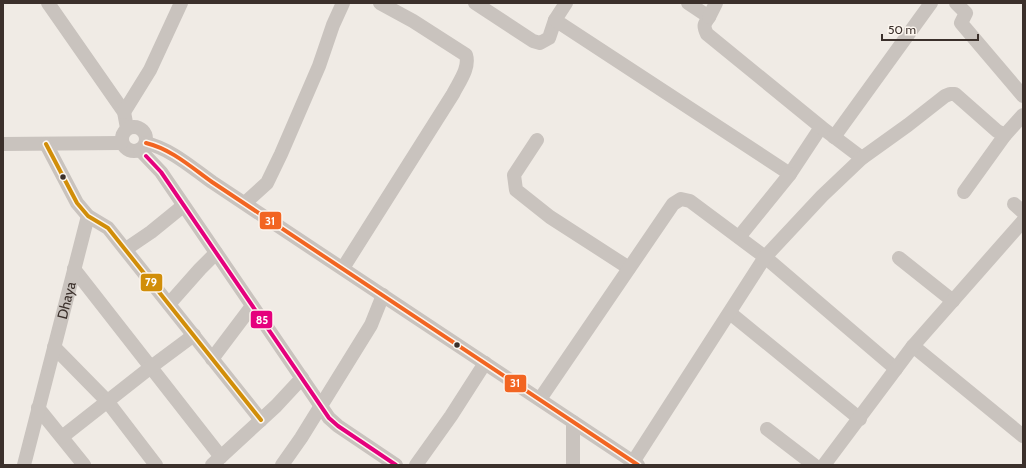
<svg xmlns="http://www.w3.org/2000/svg" width="1026" height="468" viewBox="0 0 1026 468" font-family="Cabin,sans-serif">
  <rect width="100%" height="100%" fill="#f0ebe5"/>
  <g fill="none" stroke-linecap="round" stroke-linejoin="round">
    <g stroke="#c9c3be" stroke-width="14">
      <polyline points="48,3 124,112 127,128"/>
      <polyline points="475,3 533,41 540,43 549,38 555,20"/>
      <polyline points="566,3 555,20 790,174 821,127"/>
      <path d="M688,3L709,17C704,24 703,26 707,34L821,127L862,158"/>
      <polyline points="956,3 966,13 961,23 1023,96"/>
      <polyline points="709,17 716,3"/>
      <polyline points="124,112 150,70 181,3"/>
      <circle cx="134" cy="139" r="12"/>
      <polyline points="834,137 931,3"/>
      <polyline points="537,140 514,175 516,190 550,217 629,268"/>
      <path d="M146,143C171,149 191,167 212,182L638,465"/>
      <polyline points="3,144 121,143"/>
      <polyline points="46,144 77,203 88,216 108,228 261,420"/>
      <polyline points="140,150 161,172 329,418 338,426 396,465"/>
      <polyline points="964,192 1005,135"/>
      <polyline points="245,203 267,183 281,154 319,66 333,25 343,3"/>
      <polyline points="1014,204 1023,212"/>
      <polyline points="739,237 790,174"/>
      <polyline points="126,249 151,232 183,206"/>
      <polyline points="899,258 953,301"/>
      <path d="M343,268L453,94C459,82 470,68 466,55L413,21L380,3"/>
      <polyline points="74,269 221,457"/>
      <polyline points="169,304 200,269 216,253"/>
      <polyline points="730,313 860,419"/>
      <polyline points="913,346 1023,436"/>
      <polyline points="54,347 107,401 156,465"/>
      <polyline points="212,359 252,306"/>
      <polyline points="540,399 673,204 681,199 690,201 765,257 896,369"/>
      <polyline points="38,408 84,465"/>
      <polyline points="573,422 573,465"/>
      <polyline points="767,429 814,465"/>
      <polyline points="62,437 151,367 194,335"/>
      <polyline points="633,462 765,257 822,196 862,158 908,125 945,96 950,94 955,94 997,131 1005,135 1023,115"/>
      <path id="s1" d="M24,465L88,216"/>
      <polyline points="212,465 276,406 302,378"/>
      <polyline points="282,465 301,438 371,325 383,295"/>
      <polyline points="416,465 451,416 485,363"/>
      <polyline points="824,465 913,346 1023,221"/>
    </g>
    <g stroke="#fbf5ee" stroke-width="7">
      <path id="bus-1" d="M146,143C171,149 191,167 212,182L638,465"/>
    </g>
    <g stroke="#fbf5ee" stroke-width="7">
      <polyline id="bus-2" points="46,144 77,203 88,216 108,228 261,420"/>
    </g>
    <g stroke="#fbf5ee" stroke-width="7">
      <polyline id="bus-3" points="146,156 161,172 329,418 338,426 396,465"/>
    </g>
    <use href="#bus-1" stroke="#f26522" stroke-width="4"/>
    <use href="#bus-2" stroke="#d18e09" stroke-width="4"/>
    <use href="#bus-3" stroke="#e5007d" stroke-width="4"/>
  </g>
  <g fill="#3b302b" stroke="#fbf5ee" stroke-width="1.5">
    <circle cx="63" cy="177" r="3.5"/>
    <circle cx="457" cy="345" r="3.5"/>
  </g>
  <g text-anchor="middle" dominant-baseline="central" stroke-width="4" stroke-linejoin="round" paint-order="stroke">
    <g font-size="14" fill="#3b302b" stroke="#fbf5ee">
      <text stroke="none"><textPath href="#s1" startOffset="170">Dhaya</textPath></text>
    </g>
  </g>
  <g stroke="#fbf5ee" stroke-width="1.5">
    <rect x="259" y="211" width="23" height="19" rx="4" fill="#f26522"/>
    <rect x="140" y="273" width="23" height="19" rx="4" fill="#d18e09"/>
    <rect x="250" y="310" width="23" height="19" rx="4" fill="#e5007d"/>
    <rect x="504" y="374" width="23" height="19" rx="4" fill="#f26522"/>
  </g>
  <g font-size="11" text-anchor="middle" font-weight="bold" fill="#fff">
    <text x="270" y="225">31</text>
    <text x="151" y="286">79</text>
    <text x="262" y="324">85</text>
    <text x="515" y="387">31</text>
  </g>
  <rect width="1026" height="468" fill="none" stroke="#3b302b" stroke-width="8"/>
  <path d="M882 34v6h96v-6" fill="none" stroke="#3b302b" stroke-width="2"/>
  <text x="888" y="34" font-size="12" fill="#3b302b" stroke="#fbf5ee" stroke-width="3" paint-order="stroke">50 m</text>
</svg>
